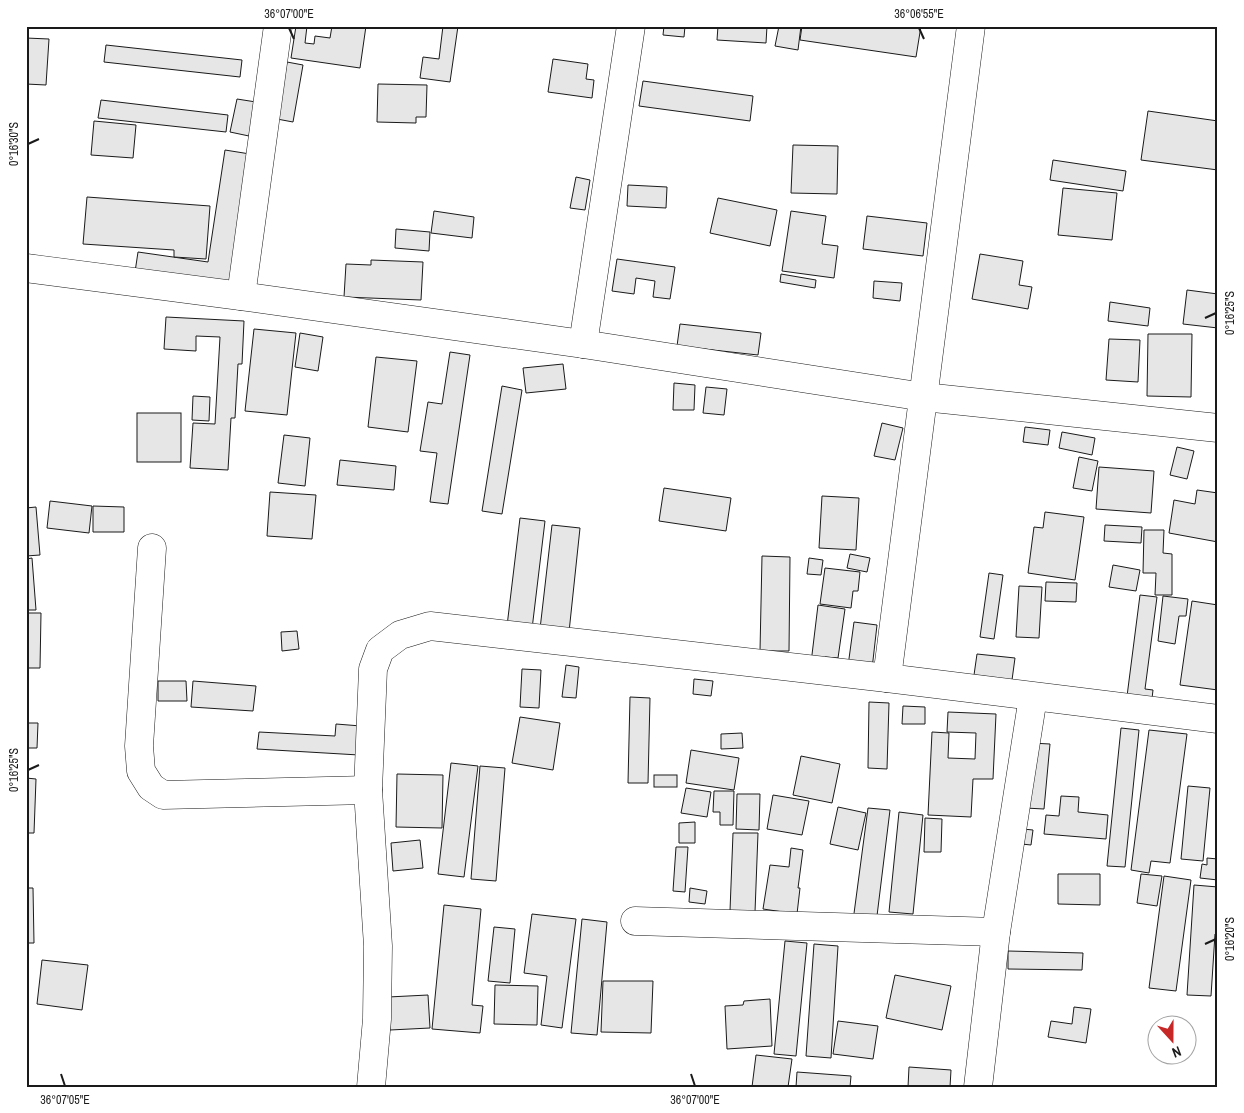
<svg xmlns="http://www.w3.org/2000/svg" width="1244" height="1113" viewBox="0 0 1244 1113" font-family="'Archivo Narrow',sans-serif">
  <rect width="100%" height="100%" fill="#fff"/>
  <g fill="#e6e6e6" stroke="#1a1a1a">
    <polygon points="296,26 307,26 305,43 314,44 315,36 330,38 332,26 366,26 360,68 291,58"/>
    <polygon points="443,26 458,26 450,82 420,78 423,57 439,59"/>
    <polygon points="664,26 685,26 684,37 663,35"/>
    <polygon points="718,26 767,26 766,43 717,40"/>
    <polygon points="779,26 801,26 798,50 775,46"/>
    <polygon points="802,26 921,26 916,57 800,40"/>
    <polygon points="26,38 49,39 46,85 26,84"/>
    <polygon points="106,45 242,60 240,77 104,62"/>
    <polygon points="553,59 588,64 586,79 594,80 592,98 548,92"/>
    <polygon points="287,62 303,65 293,122 277,119"/>
    <polygon points="643,81 753,96 750,121 639,106"/>
    <polygon points="378,84 427,85 426,117 416,117 416,123 377,122"/>
    <polygon points="237,99 256,102 249,136 230,132"/>
    <polygon points="101,100 228,115 226,132 98,118"/>
    <polygon points="1148,111 1218,121 1218,170 1141,160"/>
    <polygon points="94,121 136,125 133,158 91,155"/>
    <polygon points="793,145 838,146 837,194 791,193"/>
    <polygon points="225,150 250,154 230,286 135,272 138,252 208,262"/>
    <polygon points="1053,160 1126,171 1123,191 1050,180"/>
    <polygon points="576,177 590,180 585,210 570,208"/>
    <polygon points="628,185 667,187 666,208 627,206"/>
    <polygon points="1063,188 1117,193 1112,240 1058,235"/>
    <polygon points="87,197 210,206 206,259 174,257 174,250 83,244"/>
    <polygon points="718,198 777,210 770,246 710,233"/>
    <polygon points="434,211 474,217 472,238 431,233"/>
    <polygon points="791,211 826,216 822,244 838,246 834,278 782,271"/>
    <polygon points="867,216 927,223 923,256 863,249"/>
    <polygon points="396,229 430,232 429,251 395,248"/>
    <polygon points="980,254 1023,261 1019,285 1032,287 1028,309 972,299"/>
    <polygon points="617,259 675,267 670,299 653,297 655,281 636,278 634,294 612,291"/>
    <polygon points="371,260 423,262 421,300 344,297 346,264 371,265"/>
    <polygon points="781,274 816,280 815,288 780,282"/>
    <polygon points="874,281 902,283 900,301 873,298"/>
    <polygon points="1187,290 1218,294 1218,328 1183,324"/>
    <polygon points="1110,302 1150,308 1148,326 1108,321"/>
    <polygon points="166,317 244,321 242,364 238,364 235,418 231,418 228,470 190,468 193,423 215,424 220,337 196,336 196,351 164,349"/>
    <polygon points="680,324 761,333 758,355 677,346"/>
    <polygon points="254,329 296,333 287,415 245,411"/>
    <polygon points="300,333 323,337 318,371 295,367"/>
    <polygon points="1148,334 1192,334 1191,397 1147,396"/>
    <polygon points="1109,339 1140,340 1138,382 1106,380"/>
    <polygon points="450,352 470,355 448,504 430,502 437,453 420,451 428,402 442,404"/>
    <polygon points="376,357 417,361 408,432 368,427"/>
    <polygon points="563,364 566,389 526,393 523,368"/>
    <polygon points="674,383 695,385 694,410 673,410"/>
    <polygon points="502,386 522,390 502,514 482,511"/>
    <polygon points="706,387 727,389 724,415 703,413"/>
    <polygon points="193,396 210,397 209,421 192,420"/>
    <rect x="137" y="413" width="44" height="49"/>
    <polygon points="882,423 903,428 895,460 874,456"/>
    <polygon points="1025,427 1050,430 1048,445 1023,442"/>
    <polygon points="1062,432 1095,438 1092,455 1059,448"/>
    <polygon points="284,435 310,438 305,486 278,483"/>
    <polygon points="1177,447 1194,451 1187,479 1170,475"/>
    <polygon points="1079,457 1098,461 1092,491 1073,488"/>
    <polygon points="340,460 396,466 394,490 337,485"/>
    <polygon points="1099,467 1154,471 1151,513 1096,509"/>
    <polygon points="664,488 731,498 726,531 659,521"/>
    <polygon points="1197,490 1218,493 1218,542 1169,533 1174,500 1195,504"/>
    <polygon points="270,492 316,495 312,539 267,536"/>
    <polygon points="822,496 859,498 856,550 819,548"/>
    <polygon points="50,501 92,506 89,533 47,528"/>
    <polygon points="93,506 124,507 124,532 93,532"/>
    <polygon points="36,507 40,555 26,556 26,508"/>
    <polygon points="1045,512 1084,517 1075,580 1028,573 1034,527 1043,528"/>
    <polygon points="520,518 545,521 532,629 507,626"/>
    <polygon points="552,525 580,528 569,632 540,629"/>
    <polygon points="1105,525 1142,527 1141,543 1104,541"/>
    <polygon points="1144,530 1164,530 1163,553 1172,554 1172,595 1155,595 1156,573 1143,573"/>
    <polygon points="850,554 870,558 867,572 847,568"/>
    <polygon points="762,556 790,557 789,651 760,651"/>
    <polygon points="32,558 36,610 26,610 26,559"/>
    <polygon points="809,558 823,560 821,575 807,574"/>
    <polygon points="1113,565 1140,570 1136,591 1109,587"/>
    <polygon points="825,568 860,572 858,591 853,591 851,608 820,604"/>
    <polygon points="989,573 1003,575 994,639 980,637"/>
    <polygon points="1046,582 1077,583 1076,602 1045,601"/>
    <polygon points="1019,586 1042,587 1039,638 1016,637"/>
    <polygon points="1140,595 1157,597 1145,689 1153,690 1151,707 1126,704"/>
    <polygon points="1163,596 1188,599 1186,616 1179,616 1175,644 1158,641"/>
    <polygon points="1192,601 1218,605 1218,690 1180,685"/>
    <polygon points="818,605 845,609 838,658 825,657 823,664 811,663"/>
    <polygon points="26,613 41,613 40,668 26,668"/>
    <polygon points="854,622 877,625 872,669 848,666"/>
    <polygon points="297,631 299,649 282,651 281,632"/>
    <polygon points="977,654 1015,658 1012,680 974,675"/>
    <polygon points="566,665 579,667 576,698 562,697"/>
    <polygon points="522,669 541,670 539,708 520,707"/>
    <polygon points="694,679 713,681 711,696 693,694"/>
    <polygon points="158,681 186,681 187,701 158,701"/>
    <polygon points="193,681 256,686 253,711 191,707"/>
    <polygon points="630,697 650,698 648,783 628,783"/>
    <polygon points="869,702 889,703 887,769 868,768"/>
    <polygon points="903,706 925,707 925,724 902,724"/>
    <polygon points="948,712 996,714 993,779 973,779 971,817 928,815 932,732 949,733 948,758 975,759 976,733 947,732"/>
    <polygon points="520,717 560,723 553,770 512,763"/>
    <polygon points="26,723 38,723 37,748 26,748"/>
    <polygon points="336,724 361,726 359,755 257,749 259,732 335,736"/>
    <polygon points="1121,728 1139,730 1125,867 1107,866"/>
    <polygon points="1149,730 1187,734 1170,863 1151,861 1149,873 1131,870"/>
    <polygon points="742,733 743,748 721,749 721,734"/>
    <polygon points="1031,743 1050,744 1044,809 1025,808"/>
    <polygon points="691,750 739,758 734,790 686,783"/>
    <polygon points="801,756 840,764 832,803 793,795"/>
    <polygon points="451,763 478,766 464,877 438,874"/>
    <polygon points="480,766 505,768 496,881 471,879"/>
    <polygon points="397,774 443,775 442,828 396,827"/>
    <rect x="654" y="775" width="23" height="12"/>
    <polygon points="26,778 36,779 34,833 26,833"/>
    <polygon points="1188,786 1210,788 1203,861 1181,859"/>
    <polygon points="686,788 711,792 707,817 681,813"/>
    <polygon points="714,791 734,791 733,825 720,825 720,812 713,812"/>
    <polygon points="737,794 760,794 759,830 736,829"/>
    <polygon points="773,795 809,801 802,835 767,829"/>
    <polygon points="1061,796 1079,797 1078,812 1108,815 1106,839 1044,834 1046,815 1059,816"/>
    <polygon points="838,807 866,813 858,850 830,844"/>
    <polygon points="868,808 890,810 876,924 853,921"/>
    <polygon points="899,812 923,815 913,914 889,912"/>
    <polygon points="925,818 942,819 941,852 924,852"/>
    <polygon points="695,822 695,843 679,843 679,823"/>
    <polygon points="1013,828 1033,830 1031,845 1012,843"/>
    <polygon points="733,833 758,833 755,912 730,911"/>
    <polygon points="420,840 423,868 393,871 391,843"/>
    <polygon points="676,847 688,847 685,892 673,891"/>
    <polygon points="791,848 803,850 798,888 800,888 797,914 763,909 770,865 789,867"/>
    <polygon points="1207,858 1218,859 1218,880 1200,878 1202,864 1207,865"/>
    <polygon points="1058,874 1100,874 1100,905 1058,904"/>
    <polygon points="1141,874 1162,876 1157,906 1137,903"/>
    <polygon points="1164,876 1191,880 1176,991 1149,988"/>
    <polygon points="1194,885 1218,887 1218,934 1215,934 1211,996 1187,995"/>
    <polygon points="26,888 33,888 34,943 26,943"/>
    <polygon points="690,888 707,891 705,904 689,902"/>
    <polygon points="444,905 481,909 472,1005 483,1006 480,1033 432,1029"/>
    <polygon points="532,914 576,919 562,1028 541,1025 547,976 524,973"/>
    <polygon points="582,919 607,922 597,1035 571,1033"/>
    <polygon points="494,927 515,929 510,983 488,981"/>
    <polygon points="785,941 807,943 796,1056 774,1054"/>
    <polygon points="814,944 838,946 831,1058 806,1056"/>
    <polygon points="1008,951 1083,953 1082,970 1008,969"/>
    <polygon points="42,960 88,965 82,1010 37,1004"/>
    <polygon points="895,975 951,986 942,1030 886,1018"/>
    <polygon points="603,981 653,981 651,1033 601,1032"/>
    <polygon points="495,985 538,986 537,1025 494,1024"/>
    <polygon points="428,995 430,1028 390,1030 388,997"/>
    <polygon points="770,999 772,1046 727,1049 725,1006 743,1005 744,1001"/>
    <polygon points="1074,1007 1091,1009 1086,1043 1048,1037 1051,1021 1072,1024"/>
    <polygon points="838,1021 878,1026 873,1059 833,1054"/>
    <polygon points="756,1055 792,1059 788,1087 752,1087"/>
    <polygon points="909,1067 951,1070 950,1087 908,1087"/>
    <polygon points="797,1072 851,1076 850,1087 796,1087"/>
  </g>
  <g fill="none" stroke-linecap="round" stroke-linejoin="round">
    <g stroke="#1a1a1a" stroke-width="29">
      <g id="minor">
        <polyline points="971,26 887,678 1218,719"/>
        <polyline points="26,268 241,296 583,344 924,397 1218,428"/>
        <polyline points="241,296 278,26"/>
        <polyline points="583,344 631,26"/>
        <polyline points="152,548 139,746 141,771 151,787 163,795 368,790"/>
        <polyline points="635,921 996,932"/>
        <polyline points="371,1087 377,1019 378,946 368,790 373,669 380,650 400,635 430,626 887,678"/>
        <polyline points="978,1087 996,932 1033,697"/>
      </g>
    </g>
    <use href="#minor" stroke="#fff" stroke-width="28"/>
  </g>
  <path fill="none" stroke="#1a1a1a" stroke-width="2" d="M289,28L294,39M919,28L924,39M28,144L39,139M1205,318L1216,313M28,770L39,765M1205,944L1216,939M61,1074L65,1086M691,1074L695,1086"/>
  <rect width="1244" height="1113" fill="none" stroke="#ffffff" stroke-width="55"/>
  <g transform="translate(1172 1040) rotate(159)"><circle r="24" fill="#ffffff" stroke="#a3a3a3"/>
  <path d="M0-4L9 19L0 12L-9 19Z" fill="#c62828"/>
  <text y="-8" font-size="14" font-weight="bold" text-anchor="middle" fill="#1a1a1a">N</text>
  </g>
  <rect x="28" y="28" width="1188" height="1058" fill="none" stroke="#1a1a1a" stroke-width="2"/>
  <g font-size="12" text-anchor="middle" fill="#1a1a1a">
    <text x="289" y="18">36°07'00"E</text>
    <text x="919" y="18">36°06'55"E</text>
    <text transform="translate(14 144) rotate(-90)" y="4">0°16'30"S</text>
    <text transform="translate(1230 313) rotate(-90)" y="4">0°16'25"S</text>
    <text transform="translate(14 770) rotate(-90)" y="4">0°16'25"S</text>
    <text transform="translate(1230 939) rotate(-90)" y="4">0°16'20"S</text>
    <text x="65" y="1104">36°07'05"E</text>
    <text x="695" y="1104">36°07'00"E</text>
  </g>
</svg>
